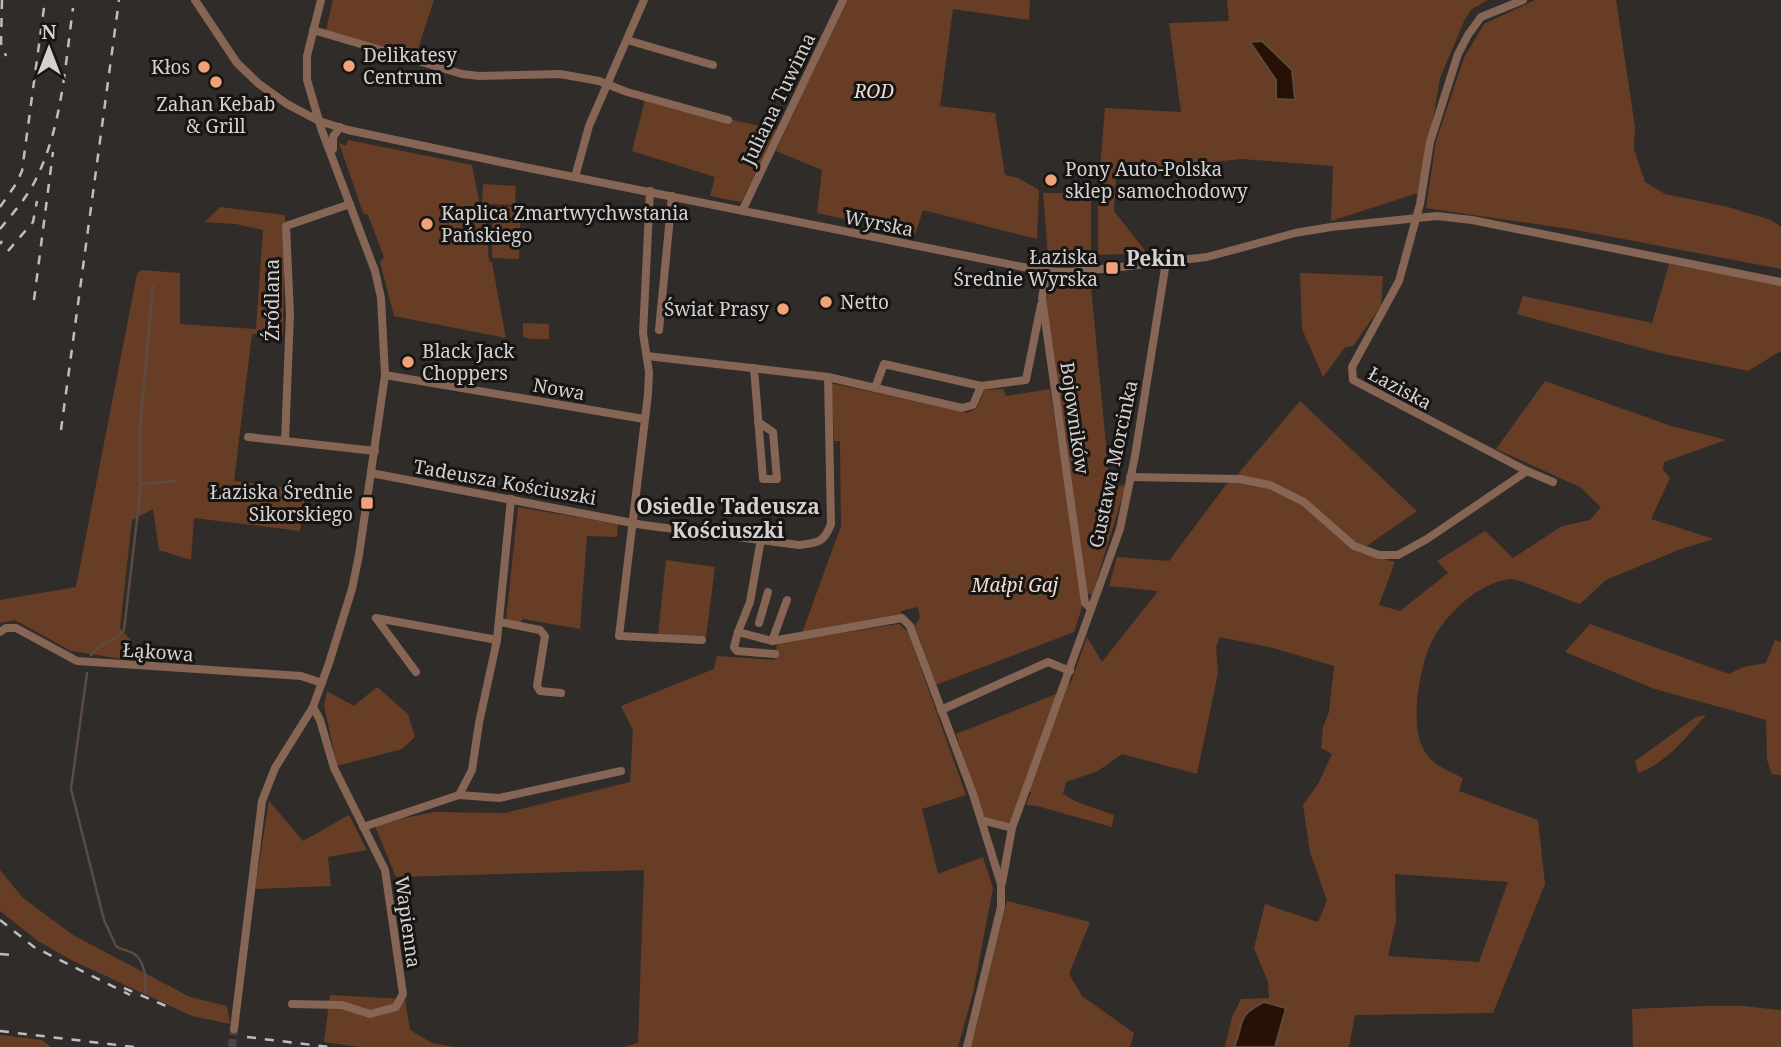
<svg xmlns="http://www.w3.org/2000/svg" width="1781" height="1047" viewBox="0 0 1781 1047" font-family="'Noto Serif',serif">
  <rect width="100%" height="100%" fill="#302c2a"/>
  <g fill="#683d25" fill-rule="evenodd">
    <polygon points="333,0 434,0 415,58 326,30"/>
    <polygon points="846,0 1030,0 1029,20 953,9 940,106 995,113 1005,175 1018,178 1039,190 1037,239 923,210 915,234 817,213 822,170 776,151"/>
    <polygon points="1227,0 1488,0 1472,9 1465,19 1440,78 1421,192 1331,221 1333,166 1241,159 1147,169 1117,163 1114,211 1147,253 1098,255 1098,192 1105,108 1181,112 1169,23 1229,21"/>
    <polygon points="1535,0 1616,0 1635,127 1634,149 1645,182 1665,194 1728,207 1771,220 1781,227 1781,269 1576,230 1426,208 1436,141 1464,58 1484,24"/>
    <polygon points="645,100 777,130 741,202 710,196 715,177 632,151"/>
    <path d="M348,140L472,165L481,211L485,213L489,261L492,262C496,285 501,312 506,338L394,316L380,262L384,257L368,215L363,213L339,143L346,146Z"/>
    <polygon points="483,184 516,186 515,205 482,204"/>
    <polygon points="1043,193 1091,193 1091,255 1048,256"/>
    <polygon points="493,206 521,207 519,259 492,258"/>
    <polygon points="220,207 285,215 283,335 252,334 234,481 306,490 300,531 194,518 191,560 159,550 153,509 132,520 120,628 130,639 128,660 71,651 15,620 0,623 0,600 76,587 137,274 141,270 180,273 180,324 256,329 263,230 236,224 205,222"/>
    <polygon points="1669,264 1781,285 1781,351 1748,371 1660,353 1517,314 1523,296 1652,323"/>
    <polygon points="1300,273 1383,276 1381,306 1353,346 1345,347 1323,377 1302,329"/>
    <polygon points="1090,276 1110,487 1126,485 1092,595 1087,593 1046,301 1051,280 1079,281"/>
    <polygon points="523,323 549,324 549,339 531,339 523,337"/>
    <path d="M1545,381L1671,426L1726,440L1664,462L1663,469L1670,478L1651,519L1714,539L1681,549L1606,580L1580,604C1567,600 1519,578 1509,579C1477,584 1447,613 1432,641C1420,665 1410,721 1422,746C1429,764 1447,770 1463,778L1459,791L1538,820L1545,884L1493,1013L1355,1015L1349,1047H1225L1232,1017L1241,999L1269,998L1268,982L1254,948L1265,904L1318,922L1327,901L1310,852L1303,805L1318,784L1332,754L1321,748L1323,727L1329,712L1334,666L1273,648L1220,637L1216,647L1218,673L1197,774L1122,754L1098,771L1066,782L1063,794L1077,802L1114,815L1112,827L1037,806L1026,805L1031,792L1021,794L1011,825L983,818L956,734L1056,694L1071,682L1087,637L1102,662L1158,591L1109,586L1117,557L1169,561L1225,486L1237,475L1300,401L1417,511L1358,552L1395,562L1379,605L1400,611L1448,573L1437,561L1485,531L1513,558L1562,526L1590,520L1601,507L1580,487L1496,449ZM1395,874L1508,882L1479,962L1388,956L1396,921Z"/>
    <polygon points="831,383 967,413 977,408 984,390 1003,389 1006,396 1050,389 1083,604 1074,632 936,685 915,626 920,617 918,607 901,611 902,616 802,633 841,526 840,441 834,441"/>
    <polygon points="518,507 618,524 617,537 587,536 580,629 523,619 519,624 506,620"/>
    <polygon points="666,560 715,567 706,637 658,635"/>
    <polygon points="899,624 908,632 966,795 922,809 938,874 983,857 993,888 973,993 958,1047 623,1047 638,1043 644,870 396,877 374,824 434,812 505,813 630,782 633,730 621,706 714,669 717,656 775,660 777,643"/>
    <polygon points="1590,624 1729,674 1743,667 1766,663 1775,640 1781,642 1781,775 1772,774 1767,760 1766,720 1655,689 1565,652"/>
    <polygon points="377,687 408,714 415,737 402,749 337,766 324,705 327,691 354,706"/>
    <path d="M1706,715C1686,737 1667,763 1638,773L1635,761L1696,717Z"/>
    <polygon points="269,801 303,841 349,815 367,850 328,857 331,886 255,889"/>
    <polygon points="0,870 23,898 73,935 190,997 227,1006 230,1024 192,1016 69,959 38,941 0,911"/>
    <polygon points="1007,901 1090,922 1069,974 1082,996 1134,1033 1130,1047 971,1047"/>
    <polygon points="330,995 405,999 410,1030 432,1043 455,1047 359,1047 324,1042"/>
    <polygon points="1703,1006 1744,1006 1781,1010 1781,1047 1633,1047 1632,1009"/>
    <polygon points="0,1035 42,1040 51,1047 0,1047"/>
  </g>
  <g fill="#281104" stroke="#5c4b41" stroke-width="2">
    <polygon points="1262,41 1292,70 1295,100 1276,99 1276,80 1250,42"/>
    <path d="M1264,1002L1286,1008L1275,1047H1234C1245,1023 1235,1016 1264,1002Z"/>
  </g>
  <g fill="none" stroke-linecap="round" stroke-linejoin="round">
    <g stroke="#5c4b41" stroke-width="2.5">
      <polyline points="141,484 175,481"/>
      <path d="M91,655C99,643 115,642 124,630L140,494V428L153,286"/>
      <path d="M87,673L71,789L104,920L116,946C121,950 127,950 133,953C145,960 147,981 145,993"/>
    </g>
    <polyline stroke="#494543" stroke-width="8" stroke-dasharray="8 4" stroke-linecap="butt" points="232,1047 234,1029"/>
    <g stroke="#866554" stroke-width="8">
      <polyline points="195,0 237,63 259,84 287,104 319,121 348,130 524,167 1043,271 1069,272 1112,268 1207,257 1295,233 1331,227 1437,216 1472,220 1781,282"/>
      <polyline points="1523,0 1481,17 1468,35 1458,54 1430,142 1420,204 1399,281 1352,367 1353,380 1527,471 1553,482"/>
      <polyline points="313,30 462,74 479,76 560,74 599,81 627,92 728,120"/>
      <polyline points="627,40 713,65"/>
      <polyline points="333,149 333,137 340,127"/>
      <polyline points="575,177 589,126 644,0"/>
      <polyline points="650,191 643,333 649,372 648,394 619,636 702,640"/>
      <polyline points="350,204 286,226 290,314 285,441 375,451"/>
      <polyline points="742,211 843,0"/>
      <polyline points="1047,271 1042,298 1085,603 1091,609"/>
      <polyline points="659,330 672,196"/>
      <polyline points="754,368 763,479 777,479 773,432 758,422"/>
      <polyline points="385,375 644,419"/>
      <polyline points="828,377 962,408 973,405 981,386 1026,380 1041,305"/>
      <polyline points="875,388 884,364 981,386"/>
      <polyline points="248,437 285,441"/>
      <path d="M371,473L643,525L799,545C817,543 824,543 831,524L828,377L647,356"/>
      <polyline points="1130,477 1240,479 1270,485 1304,502 1354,546 1379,555 1398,555 1427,539 1527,471"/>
      <polyline points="761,539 750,602 738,632 772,641 902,618 910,626 973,794 1001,884 1001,907 967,1047"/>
      <polyline points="500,622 540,630 545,636 537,686 540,691 561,693"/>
      <polyline points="759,623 768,592"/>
      <polyline points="0,632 6,628 16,628 77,661 301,676 322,683"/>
      <polyline points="738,632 734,647 737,651 775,654"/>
      <polyline points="772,641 787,600"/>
      <polyline points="416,672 376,618 497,640"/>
      <polyline points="941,710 1048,662 1070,671"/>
      <polyline points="459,795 499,798 621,771"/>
      <polyline points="981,820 1012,828"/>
      <polyline points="363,827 459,795 472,770 479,723 497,640 511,499"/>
      <polyline points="1002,883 1012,828 1120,529 1135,456 1166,262"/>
      <polyline points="292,1004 342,1005 370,1014 396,1007 403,994 385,870 334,768 320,720 313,707"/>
      <polyline points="234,1029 262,801 275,768 313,707 329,663 352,589 359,555 385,375 381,298 375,271 322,131 307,80 307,56 321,0"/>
    </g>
    <g stroke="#c0bdbb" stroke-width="2.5" stroke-dasharray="9 9" stroke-linecap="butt">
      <polyline points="2,0 1,43 6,56"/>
      <polyline points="0,207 16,184 22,171 45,0"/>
      <path d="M0,229C12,214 26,199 35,181C62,128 65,66 73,8"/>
      <polyline points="0,244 2,241"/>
      <polyline points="8,251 33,222 37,201"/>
      <polyline points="34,300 53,152"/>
      <polyline points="61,430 119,0"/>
      <polyline points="0,920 34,947 130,995"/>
      <polyline points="0,954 13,955"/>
      <polyline points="124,988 173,1009"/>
      <polyline points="0,1031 134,1047"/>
      <polyline points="247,1037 329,1047"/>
    </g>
  </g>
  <g fill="#f0a279" stroke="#171514" stroke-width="2.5">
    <circle cx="349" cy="66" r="7"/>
    <circle cx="204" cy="67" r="7"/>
    <circle cx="216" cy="82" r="7"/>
    <circle cx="1051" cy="180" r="7"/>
    <circle cx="427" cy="224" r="7"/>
    <rect x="1105" y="261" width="14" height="14" rx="3.5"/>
    <circle cx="826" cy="302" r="7"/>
    <circle cx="783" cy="309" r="7"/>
    <circle cx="408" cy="362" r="7"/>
    <rect x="360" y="496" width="14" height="14" rx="3.5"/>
  </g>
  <g text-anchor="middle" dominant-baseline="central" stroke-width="6" stroke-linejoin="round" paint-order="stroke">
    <g font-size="19" fill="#d4d1cf" stroke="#171514" text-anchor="start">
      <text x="363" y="55">Delikatesy<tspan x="363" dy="22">Centrum</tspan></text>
      <text x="190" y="67" text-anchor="end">Kłos</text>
      <text x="216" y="104" text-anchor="middle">Zahan Kebab<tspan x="216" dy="22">&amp; Grill</tspan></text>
      <text x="1065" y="169">Pony Auto-Polska<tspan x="1065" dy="22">sklep samochodowy</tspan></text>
      <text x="441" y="213">Kaplica Zmartwychwstania<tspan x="441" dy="22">Pańskiego</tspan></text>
      <text x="1098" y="257" text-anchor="end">Łaziska<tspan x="1098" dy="22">Średnie Wyrska</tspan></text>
      <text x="840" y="302">Netto</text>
      <text x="769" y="309" text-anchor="end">Świat Prasy</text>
      <text x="422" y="351">Black Jack<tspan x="422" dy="22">Choppers</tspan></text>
      <text x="353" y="492" text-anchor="end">Łaziska Średnie<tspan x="353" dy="22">Sikorskiego</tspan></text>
    </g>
    <g font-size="19" font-style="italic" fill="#f3ddd2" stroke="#171514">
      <text x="874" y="91">ROD</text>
      <text x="1015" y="585">Małpi Gaj</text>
    </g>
    <g font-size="19" fill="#d4d1cf" stroke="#171514">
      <text transform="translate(778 99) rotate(-64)">Juliana Tuwima</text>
      <text transform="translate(879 223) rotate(11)">Wyrska</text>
      <text transform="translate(272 300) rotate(-90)">Źródlana</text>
      <text transform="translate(1400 388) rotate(28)">Łaziska</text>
      <text transform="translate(559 389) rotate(10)">Nowa</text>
      <text transform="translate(1075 418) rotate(82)">Bojowników</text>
      <text transform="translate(1113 464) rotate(-78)">Gustawa Morcinka</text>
      <text transform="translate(505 482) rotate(10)">Tadeusza Kościuszki</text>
      <text transform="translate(158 652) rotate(4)">Łąkowa</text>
      <text transform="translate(408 922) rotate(82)">Wapienna</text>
    </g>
    <g font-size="21" font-weight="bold" fill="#d4d1cf" stroke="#171514">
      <text x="1156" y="258">Pekin</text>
      <text x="728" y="506">Osiedle Tadeusza<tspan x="728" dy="24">Kościuszki</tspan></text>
    </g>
  </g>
  <g transform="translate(49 49)" stroke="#171514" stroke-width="5" paint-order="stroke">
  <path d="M0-5L12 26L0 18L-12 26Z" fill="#d4d1cf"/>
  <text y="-10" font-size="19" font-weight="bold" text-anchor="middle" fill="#d4d1cf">N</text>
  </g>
</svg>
